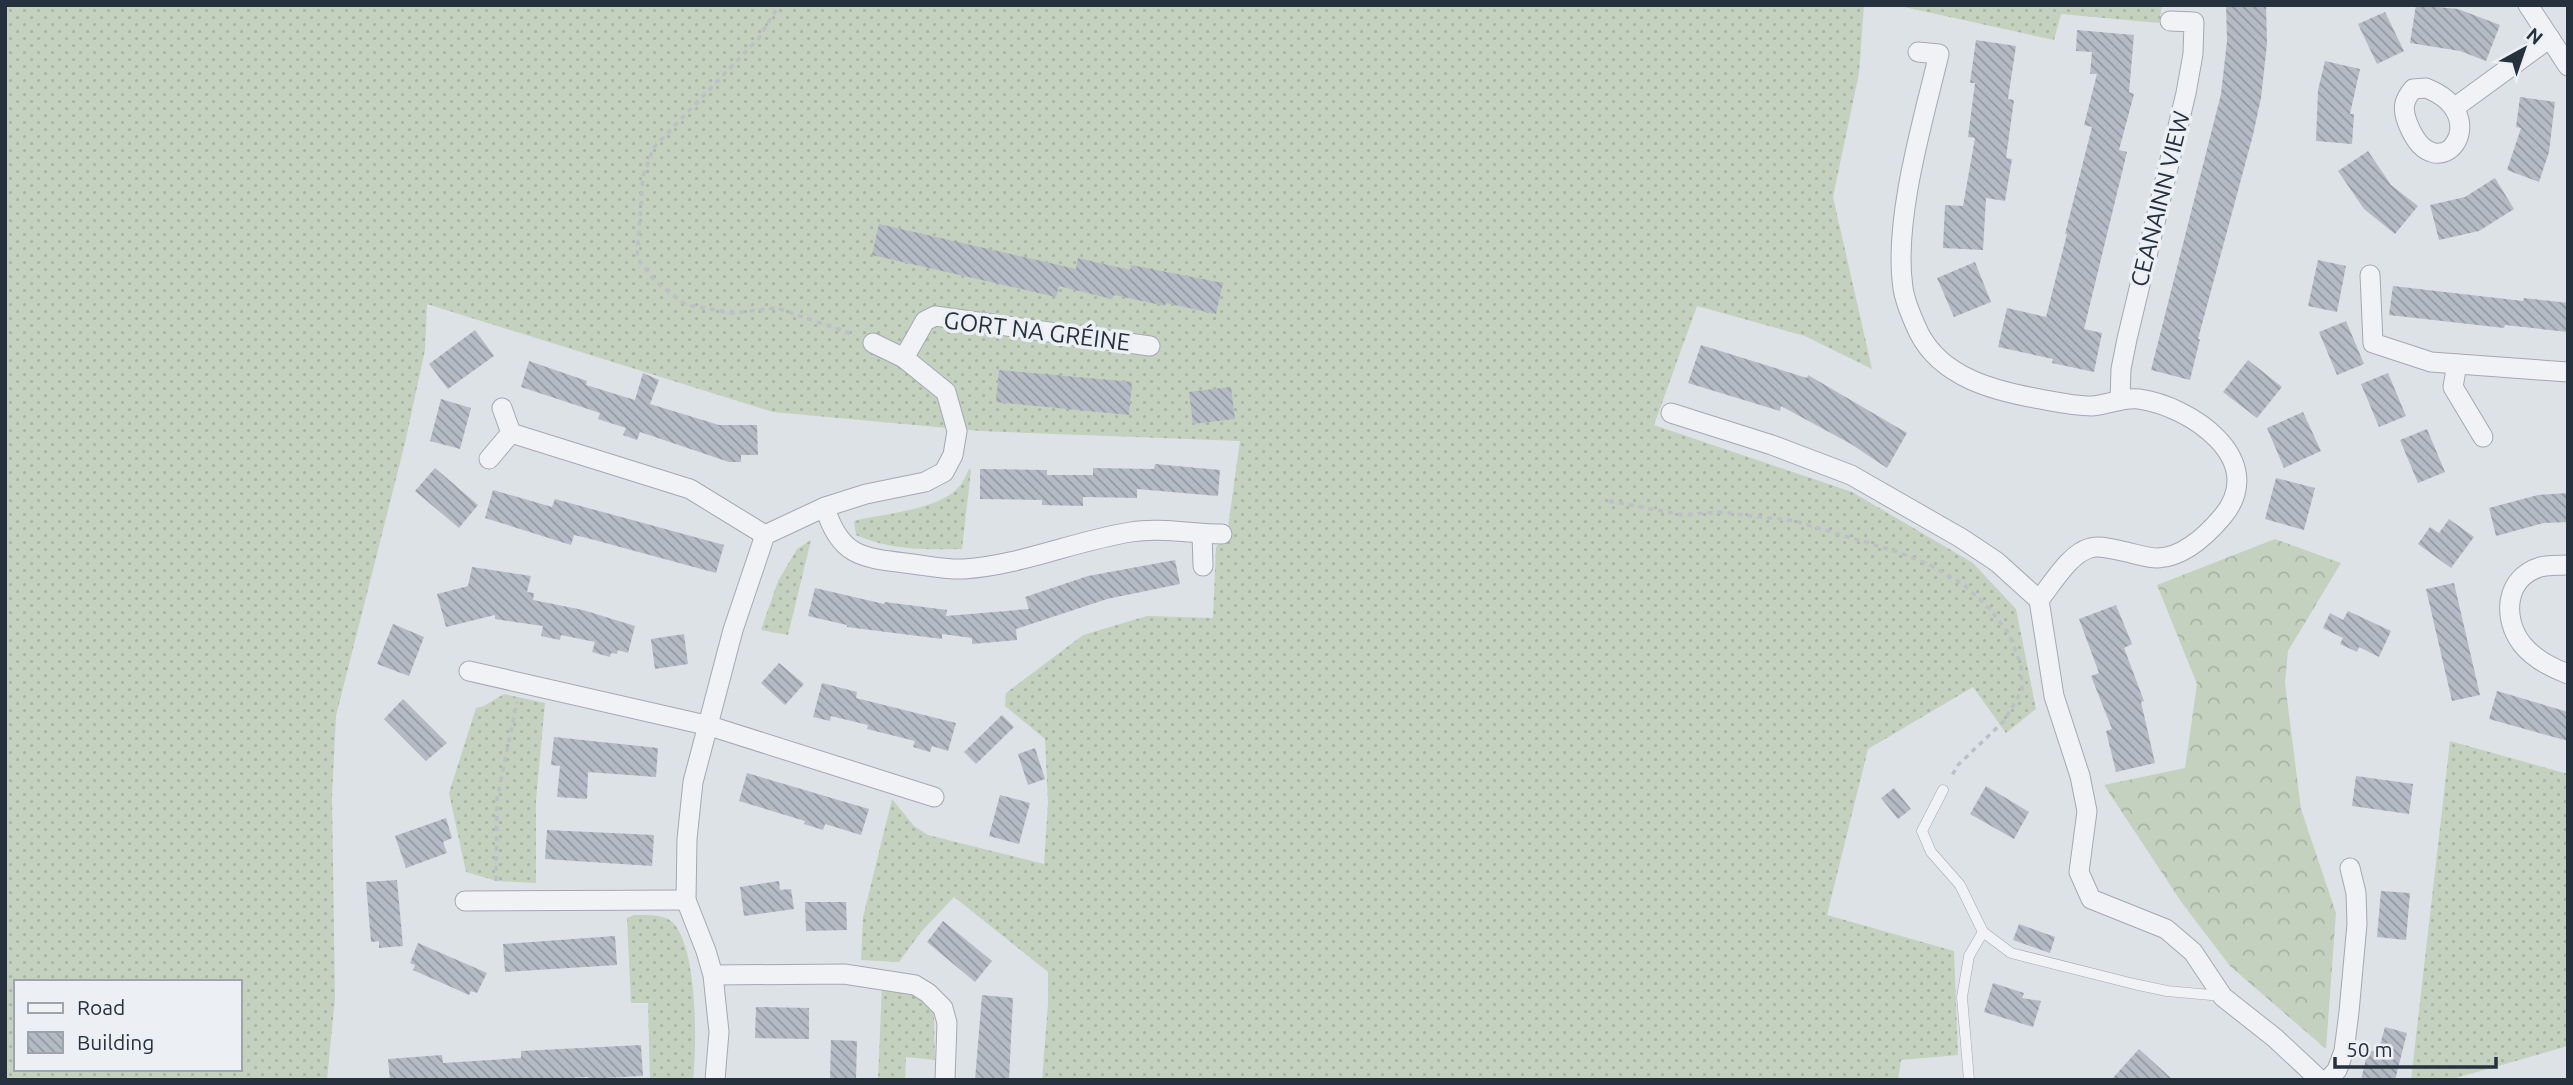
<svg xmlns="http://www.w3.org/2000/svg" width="2573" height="1085" viewBox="0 0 2573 1085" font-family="Ubuntu,sans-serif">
  <defs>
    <pattern id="grass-dots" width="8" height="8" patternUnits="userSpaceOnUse" patternTransform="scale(1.75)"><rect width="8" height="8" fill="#c4d1be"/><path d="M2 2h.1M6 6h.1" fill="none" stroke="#a8b4a4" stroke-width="1.8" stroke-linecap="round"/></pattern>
    <pattern id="forest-crowns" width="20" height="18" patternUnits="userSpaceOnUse" patternTransform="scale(1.75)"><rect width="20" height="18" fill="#c4d1be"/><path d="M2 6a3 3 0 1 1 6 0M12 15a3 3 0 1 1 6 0" fill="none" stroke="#a8b4a4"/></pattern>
    <pattern id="building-back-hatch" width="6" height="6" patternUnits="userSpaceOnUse" patternTransform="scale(1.75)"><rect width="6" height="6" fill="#b4bbc4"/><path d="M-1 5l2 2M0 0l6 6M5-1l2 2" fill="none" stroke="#9299a1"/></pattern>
  </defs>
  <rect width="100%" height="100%" fill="#dde2e7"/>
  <g fill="url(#grass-dots)" fill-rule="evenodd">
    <path d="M5,5H1864L1859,73L1833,197L1872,369L1805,336L1697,306L1654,425L1852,492L1973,563L2016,609L2036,709L2006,733L1973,687L1868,749L1827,915L1954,951L1958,1055L1901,1060L1898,1080H1042L1048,1004V972L954,897L921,932L899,962L861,960L863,917L892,799L914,826L928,835L1044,864L1048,803L1045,739L1005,706L1006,693L1083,635L1147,616L1213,618L1216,547L1227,534L1240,441L980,431L773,412L427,304L425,350L405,443L336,716L332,796L335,998L327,1080H5ZM16,982H240V1069H16Z"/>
    <polygon points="1895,5 2162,5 2159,23 2061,14 2054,40"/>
    <path d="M969,469L971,470L962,549C926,550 889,550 856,535L854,521C885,513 935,511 958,488C963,483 966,475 969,469Z"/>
    <polygon points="811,540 788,635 761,630 778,581 797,549"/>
    <polygon points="504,694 545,703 536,800 536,883 497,881 466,872 449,793 476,708 484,706"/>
    <polygon points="2450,741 2568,774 2568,1046 2449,1080 2411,1080"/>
    <path d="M634,915C646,915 662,914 671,921C698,943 697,1047 693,1080H650L648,1003H631L627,918Z"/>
    <polygon points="882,986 900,989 929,1002 934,1014 935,1060 906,1057 905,1080 878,1080"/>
  </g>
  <polygon fill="url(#forest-crowns)" points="2275,539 2341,563 2288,651 2285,683 2301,809 2336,913 2326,1049 2230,966 2182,903 2104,785 2185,768 2197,684 2157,585"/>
  <g fill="url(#building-back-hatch)">
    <polygon points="2226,5 2266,5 2267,44 2261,98 2253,135 2198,339 2200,339 2190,380 2151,370 2221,94 2227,41"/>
    <polygon points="2416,5 2458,9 2500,25 2486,61 2460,51 2410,43"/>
    <polygon points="2385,12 2404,51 2377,64 2358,24"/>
    <polygon points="2077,30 2134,35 2129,92 2134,94 2119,150 2127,152 2084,329 2102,333 2094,372 2052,363 2053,359 1998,347 2007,308 2046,317 2067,234 2065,234 2092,127 2084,125 2097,74 2090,74 2092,52 2076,51"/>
    <polygon points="1976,40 2016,46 2008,99 2014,100 2006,158 2012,159 2005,201 1986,198 1983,250 1943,248 1945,205 1963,206 1975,138 1968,137 1975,83 1970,83"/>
    <polygon points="2325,61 2360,69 2350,114 2354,114 2352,144 2316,141 2318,90"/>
    <polygon points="2520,97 2555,102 2549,152 2539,182 2507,170 2521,128 2516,127"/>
    <polygon points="2368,151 2391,185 2418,206 2395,234 2364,209 2338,171"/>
    <polygon points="2495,178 2514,209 2479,231 2439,240 2430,205 2465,197"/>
    <polygon points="879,224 1076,269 1078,258 1130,270 1131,265 1223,283 1216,314 1166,303 1165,306 1114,295 1112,299 1059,286 1056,297 872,255"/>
    <polygon points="2318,260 2346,266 2337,312 2308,306"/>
    <polygon points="1975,262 1991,302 1954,317 1937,278"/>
    <polygon points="2393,286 2523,301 2524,298 2568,303 2568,332 2505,325 2504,328 2389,315"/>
    <polygon points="2346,321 2364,364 2337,375 2319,332"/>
    <polygon points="475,330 494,356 448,389 429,364"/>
    <polygon points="1701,345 1807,378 1808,375 1907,433 1887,468 1851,444 1781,406 1780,411 1688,383"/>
    <polygon points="2248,360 2282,387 2257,418 2223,392"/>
    <polygon points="529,361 587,381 586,385 635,400 643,373 659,380 650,404 719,425 757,425 758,455 741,455 741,462 729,462 640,432 637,440 623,435 626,428 598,419 600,413 521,387"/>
    <polygon points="999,370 1132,382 1129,415 996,402"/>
    <polygon points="2388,373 2406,416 2379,427 2361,384"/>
    <polygon points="1231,387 1235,419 1193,424 1189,392"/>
    <polygon points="441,399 471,408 460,449 430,441"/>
    <polygon points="2303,412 2321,451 2284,468 2267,428"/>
    <polygon points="2427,429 2445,472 2418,483 2400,440"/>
    <polygon points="1155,464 1220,470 1218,496 1137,489 1137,498 1083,497 1083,506 1042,505 1042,500 980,499 980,469 1047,470 1047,475 1093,475 1093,468 1154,469"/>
    <polygon points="435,468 478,505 459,528 415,491"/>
    <polygon points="2276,478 2315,488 2304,530 2265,519"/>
    <polygon points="493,490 552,507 555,499 724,545 716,573 587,538 574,535 571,545 485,518"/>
    <polygon points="2568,493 2568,522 2544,523 2496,536 2489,508 2538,495"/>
    <polygon points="2449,519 2474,537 2451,568 2418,544 2430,527 2439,533"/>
    <polygon points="1175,560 1180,584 1107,599 1016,629 1017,640 972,644 972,638 942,634 942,639 847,627 847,625 808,616 815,588 884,604 885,602 947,610 946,616 1029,609 1025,597 1088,576"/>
    <polygon points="472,567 531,576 527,592 534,593 533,600 583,610 635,626 628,653 618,650 617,654 611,653 610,657 592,652 595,642 561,635 560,640 541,636 543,626 495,619 495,615 446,627 437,594 468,586"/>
    <polygon points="2454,583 2480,695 2452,701 2426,589"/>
    <polygon points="2116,605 2132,644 2124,648 2144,701 2141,702 2155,763 2116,772 2106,731 2112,729 2091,676 2099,673 2079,619"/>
    <polygon points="2348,611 2391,631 2379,657 2359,647 2357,652 2340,644 2343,638 2323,628 2330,613 2343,620"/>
    <polygon points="393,624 424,637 409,676 377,664"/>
    <polygon points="684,634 688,664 655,669 651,639"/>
    <polygon points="779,663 804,684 785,705 761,683"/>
    <polygon points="822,683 857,692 856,698 956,723 948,751 932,746 930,752 913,747 915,741 867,729 868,725 831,716 830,721 813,717"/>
    <polygon points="2497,691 2568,712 2568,741 2489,719"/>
    <polygon points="403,699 447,743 426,761 384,719"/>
    <polygon points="1002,715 1014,727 976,764 964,752"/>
    <polygon points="554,737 658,748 656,777 588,772 587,799 557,797 560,766 551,765"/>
    <polygon points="1035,748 1045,779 1028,785 1018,754"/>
    <polygon points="747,773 869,809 861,835 825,824 823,830 804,824 805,821 739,801"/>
    <polygon points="2356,776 2413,784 2409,814 2352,806"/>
    <polygon points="1986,786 2029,812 2014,839 1970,814"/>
    <polygon points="1894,788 1911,809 1898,819 1881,798"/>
    <polygon points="1000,795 1030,803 1019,844 989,836"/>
    <polygon points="446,818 452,838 443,842 447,853 406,868 395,836"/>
    <polygon points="547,830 654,835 652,866 545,859"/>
    <polygon points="397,880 403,946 379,948 379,941 371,942 366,882"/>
    <polygon points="779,881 780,890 791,889 794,909 744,916 740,887"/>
    <polygon points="2381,891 2410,893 2406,940 2377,937"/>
    <polygon points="805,902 846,902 847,930 806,931"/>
    <polygon points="943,921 992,961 975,982 927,942"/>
    <polygon points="2019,924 2055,937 2050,953 2013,940"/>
    <polygon points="615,936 617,965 505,972 503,944"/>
    <polygon points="418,943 487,973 477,993 471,991 469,995 413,970 415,965 410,963"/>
    <polygon points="1993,983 2024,993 2022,998 2041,1001 2033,1027 1984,1012"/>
    <polygon points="982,995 1013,998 1009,1080 975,1080"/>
    <polygon points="756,1007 809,1008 809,1039 755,1038"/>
    <polygon points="2385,1027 2407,1033 2395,1080 2361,1080 2368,1050 2378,1052"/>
    <polygon points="831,1040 857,1041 856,1080 830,1080"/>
    <polygon points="641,1045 643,1076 588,1079 588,1077 538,1080 390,1080 388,1059 442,1055 443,1063 521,1058 521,1051"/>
    <polygon points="2139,1049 2173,1080 2111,1080"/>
  </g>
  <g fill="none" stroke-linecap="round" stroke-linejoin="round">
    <g stroke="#a2a9b1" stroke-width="11">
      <g id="lane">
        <polyline points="1943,790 1922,831 1931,852 1960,885 1983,932 2011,953 2134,984 2167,991 2222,996"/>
        <polyline points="1969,1080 1962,997 1969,956 1983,932"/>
      </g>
    </g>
    <g stroke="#a2a9b1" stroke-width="21">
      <g id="street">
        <polyline points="2528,5 2568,66"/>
        <path d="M2426,88C2498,116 2437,196 2408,124C2402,109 2403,101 2413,89Z"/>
        <polyline points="2454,108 2550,38"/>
        <polyline points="2370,275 2373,343 2431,362 2568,372"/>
        <polyline points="904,358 925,321 935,316 1150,346"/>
        <polyline points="2457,364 2453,387 2483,437"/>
        <polyline points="2120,399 2121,369 2127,339 2186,93 2193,54 2194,22 2170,21"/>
        <polyline points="502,408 511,433 690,489 765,535"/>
        <path d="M1671,413L1772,445L1851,475L1961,538L1997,562L2039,600C2053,583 2069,554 2090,548C2099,545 2112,549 2122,551C2133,553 2146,558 2158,558C2184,557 2207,535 2223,516C2269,459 2190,406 2139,399C2122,397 2108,405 2092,406C2075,406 2056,402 2040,399C1995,391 1942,378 1919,333C1913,320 1905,303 1903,288C1893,221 1923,121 1939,54L1918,52"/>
        <polyline points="489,459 511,433"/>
        <path d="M825,507C839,555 861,558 905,563C924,565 945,570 964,569C1022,565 1074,541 1131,532C1160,527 1192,534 1222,534"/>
        <polyline points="1202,534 1203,566"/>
        <path d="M2568,565C2559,565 2548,565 2540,567C2505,578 2502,618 2522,644C2533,658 2552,668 2568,674"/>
        <polyline points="2039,600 2054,696 2080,776 2087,811 2079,872 2091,899 2166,929 2193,952 2223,997 2275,1038 2320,1080"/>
        <polyline points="469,671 710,726 934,797"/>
        <polyline points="465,901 686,900"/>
        <polyline points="713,975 844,974 915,985 928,993 943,1008 947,1023 945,1080"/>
        <polyline points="715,1080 719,1032 713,975 706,951 686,900 687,839 693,782 733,630 765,535 825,507 866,494 925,482 944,472 953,455 957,431 946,392 904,358 873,343"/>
        <polyline points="2328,1080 2337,1070 2344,1051 2349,1012 2357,924 2356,893 2350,868"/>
      </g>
    </g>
    <g stroke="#bbc0c6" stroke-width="3.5" stroke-dasharray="5 5" stroke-linecap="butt">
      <polyline points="776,10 759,38 654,147 643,176 637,258 655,281 686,305 733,313 777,308 855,335"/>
      <polyline points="1609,501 1683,515 1719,512 1795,521 1898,552 1930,565 1963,584 1989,608 2009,634 2021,665 2022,690 2004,721 1958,765 1950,779"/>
      <polyline points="496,881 497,799 517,702"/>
    </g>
    <use href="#lane" stroke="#f0f2f6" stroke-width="10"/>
    <use href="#street" stroke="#f0f2f6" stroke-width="19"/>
  </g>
  <g text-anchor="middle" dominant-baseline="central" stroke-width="7" stroke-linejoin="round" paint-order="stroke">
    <g font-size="24" fill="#26313e" stroke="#ecf0f5">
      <text transform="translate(2160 199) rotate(-76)">CEANAINN VIEW</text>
      <text transform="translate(1037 331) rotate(7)">GORT NA GRÉINE</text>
    </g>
  </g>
  <rect width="2573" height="1085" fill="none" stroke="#26313e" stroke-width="14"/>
  <rect x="14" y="980" width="228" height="91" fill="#ecf0f5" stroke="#9da4ac" stroke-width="2"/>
  <rect x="28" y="1003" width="35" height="10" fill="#f0f2f6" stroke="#9da4ac" stroke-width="2"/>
  <text x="77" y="1015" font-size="21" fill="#26313e">Road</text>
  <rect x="28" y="1032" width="35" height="21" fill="url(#building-back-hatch)" stroke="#9da4ac" stroke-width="2"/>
  <text x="77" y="1050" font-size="21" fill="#26313e">Building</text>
  <g transform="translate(2524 49) rotate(40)" stroke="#ecf0f5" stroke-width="5" paint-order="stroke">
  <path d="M0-5L12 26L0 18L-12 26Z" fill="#26313e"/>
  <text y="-10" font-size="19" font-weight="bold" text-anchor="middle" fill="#26313e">N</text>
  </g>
  <path d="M2335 1057v10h161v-10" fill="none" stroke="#26313e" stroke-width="3.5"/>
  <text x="2346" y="1057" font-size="21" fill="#26313e" stroke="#ecf0f5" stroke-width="5" paint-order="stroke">50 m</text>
</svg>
